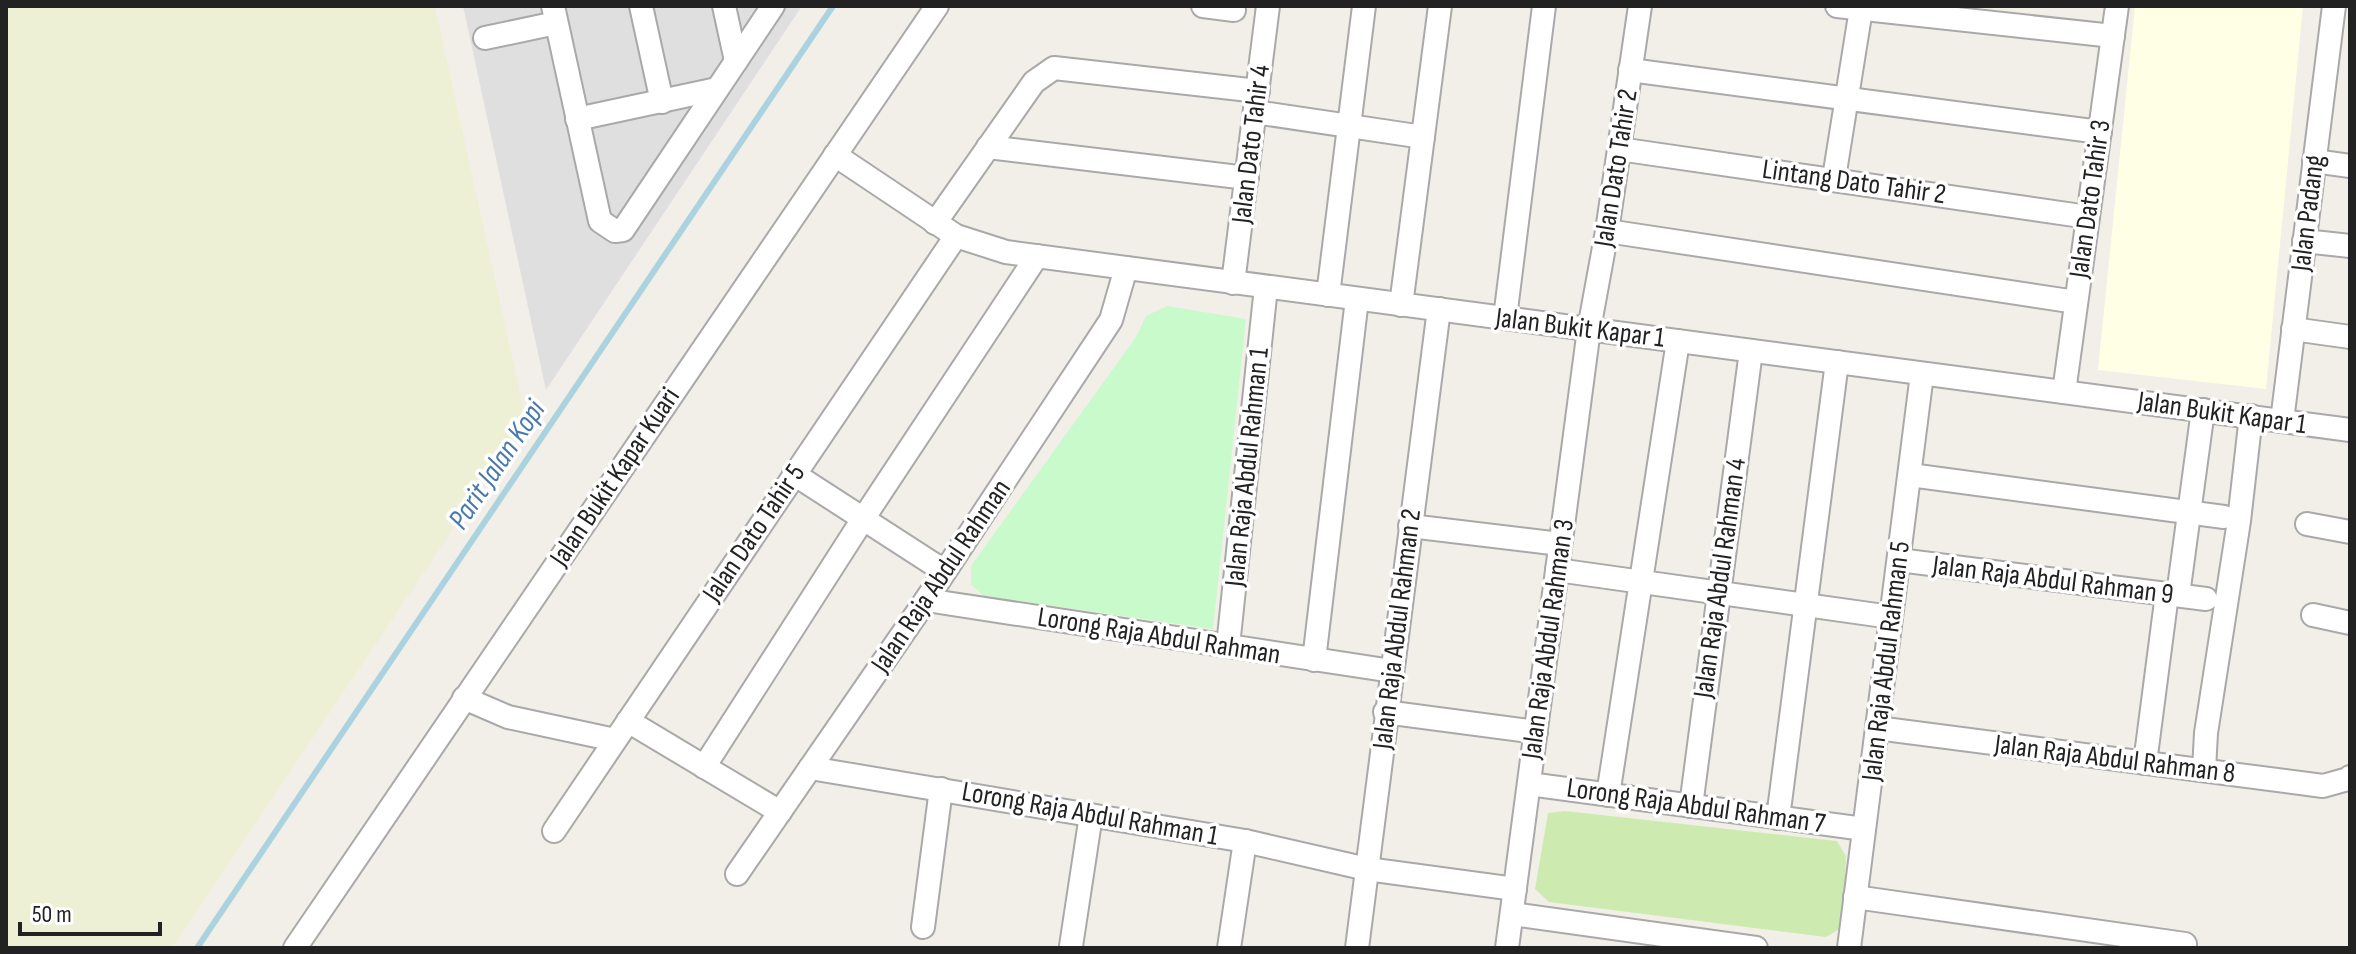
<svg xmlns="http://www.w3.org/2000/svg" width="2356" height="954" viewBox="0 0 2356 954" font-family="'Sofia Sans Condensed',sans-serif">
  <rect width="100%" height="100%" fill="#f2efe9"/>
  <polygon fill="#e0dfdf" points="463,6 802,6 546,390"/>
  <polygon fill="#ffffe5" points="2135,6 2303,6 2266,389 2098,370"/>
  <polygon fill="#eef0d5" points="6,6 435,6 526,420 172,948 6,948"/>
  <polygon fill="#cdebb0" points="1565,811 1837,841 1846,856 1843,927 1826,937 1549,902 1535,889 1548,813"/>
  <polygon fill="#c8facc" points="1167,306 1246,319 1213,629 984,596 971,585 971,566 1136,337 1146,316"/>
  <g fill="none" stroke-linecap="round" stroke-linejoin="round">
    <polyline stroke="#aad3df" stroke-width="6" points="197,948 833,6"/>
    <g stroke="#a9a9a9" stroke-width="26">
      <g id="minor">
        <polyline points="553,6 600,221 615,231 623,230 773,6"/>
        <polyline points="641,6 662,102"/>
        <polyline points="724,6 736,61"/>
        <polyline points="1203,6 1234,10"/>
        <polyline points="1837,6 2113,36"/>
        <polyline points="485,38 556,23"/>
        <polyline points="1630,70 2100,132"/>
        <polyline points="1255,112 1423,137"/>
        <polyline points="577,119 717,89"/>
        <polyline points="988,147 1247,178"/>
        <polyline points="1619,149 2088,217"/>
        <polyline points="835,155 956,236 1006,252 2350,430"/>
        <polyline points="2314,161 2350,166"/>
        <polyline points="1834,178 1861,9"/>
        <polyline points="935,223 1034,82 1054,68 1258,91"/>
        <polyline points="1607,231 2076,302"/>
        <polyline points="2304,241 2350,246"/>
        <polyline points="1233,283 1268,6"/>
        <polyline points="1328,295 1364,6"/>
        <polyline points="1401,305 1440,6"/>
        <polyline points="1505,318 1544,6"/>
        <polyline points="2293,329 2350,337"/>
        <polyline points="2064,392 2117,6"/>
        <polyline points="2282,421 2334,6"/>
        <polyline points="794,474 944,571"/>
        <polyline points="1910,475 2224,517"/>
        <polyline points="2307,524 2350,532"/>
        <polyline points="1410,526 1560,544"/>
        <polyline points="1899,560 2206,599"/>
        <polyline points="1557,570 1891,617"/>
        <polyline points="2178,595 2203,410"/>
        <polyline points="926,600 1392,671"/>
        <polyline points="2313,615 2350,623"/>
        <polyline points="1228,646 1266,287"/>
        <polyline points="1314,660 1357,299"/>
        <polyline points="464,698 508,717 615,740"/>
        <polyline points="1385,712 1536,732"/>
        <polyline points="628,721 780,812"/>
        <polyline points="1877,728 2323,786 2348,779 2350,777"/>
        <polyline points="2145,763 2167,594"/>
        <polyline points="704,767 863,519 1037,256"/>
        <polyline points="810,768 1245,841 1367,869 1515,889"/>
        <polyline points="2204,770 2206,733 2239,521 2251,416"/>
        <polyline points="1529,784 1864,829"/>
        <polyline points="1608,795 1678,341"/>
        <polyline points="1691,806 1751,351"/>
        <polyline points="1778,818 1837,362"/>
        <polyline points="554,831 956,236"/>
        <polyline points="737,874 926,600 1111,320 1126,268"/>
        <polyline points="1855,897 2185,944"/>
        <polyline points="1512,914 1756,948"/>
        <polyline points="923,927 941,789"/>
        <polyline points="1071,946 1091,815"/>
        <polyline points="295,948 937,6"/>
        <polyline points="1229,948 1245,841"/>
        <polyline points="1357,948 1439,309"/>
        <polyline points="1507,948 1589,329 1607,231 1640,6"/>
        <polyline points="1849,948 1922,374"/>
      </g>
    </g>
    <use href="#minor" stroke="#fff" stroke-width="22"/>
  </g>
  <g text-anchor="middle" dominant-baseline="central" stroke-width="7" stroke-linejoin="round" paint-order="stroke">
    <g font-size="28" fill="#222" stroke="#fff">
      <text transform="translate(1251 144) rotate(-83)">Jalan Dato Tahir 4</text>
      <text transform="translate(1616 168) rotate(-81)">Jalan Dato Tahir 2</text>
      <text transform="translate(1854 182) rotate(8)">Lintang Dato Tahir 2</text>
      <text transform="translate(2090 199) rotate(-82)">Jalan Dato Tahir 3</text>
      <text transform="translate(2308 213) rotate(-83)">Jalan Padang</text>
      <text transform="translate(1580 328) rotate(7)">Jalan Bukit Kapar 1</text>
      <text transform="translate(2222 413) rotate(8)">Jalan Bukit Kapar 1</text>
      <text transform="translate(1247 467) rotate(-84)">Jalan Raja Abdul Rahman 1</text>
      <text transform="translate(615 477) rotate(-56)">Jalan Bukit Kapar Kuari</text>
      <text transform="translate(754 533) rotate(-56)">Jalan Dato Tahir 5</text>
      <text transform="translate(941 576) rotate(-56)">Jalan Raja Abdul Rahman</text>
      <text transform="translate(1720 578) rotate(-82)">Jalan Raja Abdul Rahman 4</text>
      <text transform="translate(2053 580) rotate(7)">Jalan Raja Abdul Rahman 9</text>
      <text transform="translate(1397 629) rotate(-83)">Jalan Raja Abdul Rahman 2</text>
      <text transform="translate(1159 636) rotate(9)">Lorong Raja Abdul Rahman</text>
      <text transform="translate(1548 639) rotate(-82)">Jalan Raja Abdul Rahman 3</text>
      <text transform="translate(1886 661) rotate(-83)">Jalan Raja Abdul Rahman 5</text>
      <text transform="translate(2115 759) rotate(7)">Jalan Raja Abdul Rahman 8</text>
      <text transform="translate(1696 806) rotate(8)">Lorong Raja Abdul Rahman 7</text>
      <text transform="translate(1090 814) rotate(10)">Lorong Raja Abdul Rahman 1</text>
    </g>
    <g font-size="30" font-style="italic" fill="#4a7aab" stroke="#fff">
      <text transform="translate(497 465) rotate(-56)">Parit Jalan Kopi</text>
    </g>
  </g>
  <rect width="2356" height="954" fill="none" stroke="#222222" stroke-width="16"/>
  <path d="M20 922v12h140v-12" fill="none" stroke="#222222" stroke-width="4"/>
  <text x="32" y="922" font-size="24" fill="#222222" stroke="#ffffff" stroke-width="6" paint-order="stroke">50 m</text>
</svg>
